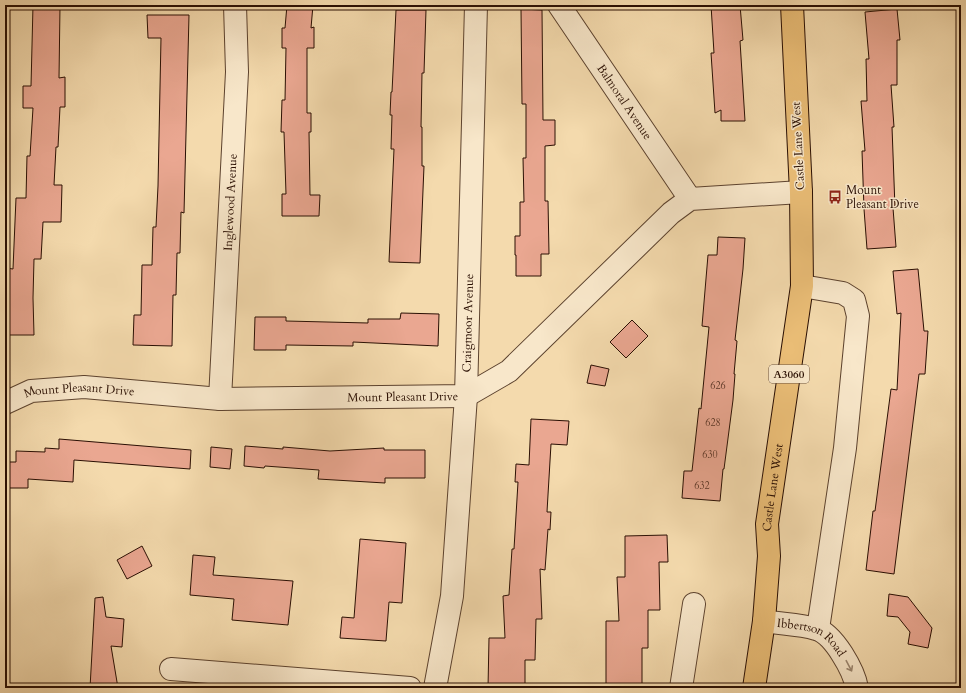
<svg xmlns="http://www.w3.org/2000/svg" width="966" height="693" viewBox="0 0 966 693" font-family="Cardo,serif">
  <rect width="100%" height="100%" fill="#f4daad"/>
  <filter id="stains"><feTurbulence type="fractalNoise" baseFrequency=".005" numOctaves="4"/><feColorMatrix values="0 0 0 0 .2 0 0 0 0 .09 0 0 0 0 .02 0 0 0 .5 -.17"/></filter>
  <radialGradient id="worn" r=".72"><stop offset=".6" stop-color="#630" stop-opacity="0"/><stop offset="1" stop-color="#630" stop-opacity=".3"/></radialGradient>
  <g fill="#eaa791" stroke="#2a0f03">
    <polygon points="33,5 60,6 59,78 65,77 65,107 60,107 58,147 56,147 54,185 62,185 61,222 43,222 41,259 34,259 33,298 34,335 5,335 6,268 13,269 16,198 26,198 27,156 30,156 33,108 23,108 23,86 31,86"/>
    <polygon points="287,5 313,5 311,28 314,27 314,48 307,48 307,113 311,113 311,132 309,132 310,195 320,195 319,216 282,216 282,194 286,194 284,132 281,132 282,100 285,100 286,48 282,48 282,28 285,28"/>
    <polygon points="711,5 740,5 743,40 740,41 745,121 721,121 721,110 715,113 711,53 714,53"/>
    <polygon points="521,9 542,10 543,120 555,120 555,145 545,146 545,201 548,201 549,254 541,254 541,276 516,276 516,255 515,255 515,236 520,236 520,202 524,202 523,158 526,158 526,104 522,104"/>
    <polygon points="897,9 900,40 897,40 897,85 891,85 894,127 892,127 895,208 893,208 896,247 867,249 864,209 862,151 865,151 861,101 867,101 866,59 869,59 865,12"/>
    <polygon points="396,10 426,10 424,73 422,73 421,127 422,127 422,166 424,166 420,263 389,262 394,149 391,149 392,115 390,115 391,92 392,92"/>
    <polygon points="147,15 189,15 184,213 181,212 180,253 177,253 176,295 173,295 172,346 133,345 134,315 141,315 142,265 152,265 153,227 156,227 158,186 161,38 148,38"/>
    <polygon points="718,237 745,238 743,269 735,340 737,341 734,374 735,374 733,400 724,469 723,469 720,501 682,498 684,471 692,471 699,408 701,409 709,327 702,326 708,255 717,255"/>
    <polygon points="918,269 924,331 928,331 925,374 919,374 894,574 866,570 873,511 875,511 891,389 897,390 901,313 897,314 893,271"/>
    <polygon points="401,313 439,314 438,346 353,342 353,346 286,345 286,350 254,350 255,317 286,317 286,321 368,323 368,319 400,319"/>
    <polygon points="632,320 648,336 626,358 610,342"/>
    <polygon points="591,365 609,369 605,386 587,383"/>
    <polygon points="531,419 569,421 567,445 551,444 547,512 551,512 550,530 548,529 545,570 540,569 542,619 536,619 535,660 525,660 525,688 488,688 489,638 505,638 503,596 509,595 512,549 514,549 518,482 515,482 516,464 529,465"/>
    <polygon points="59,439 191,450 190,469 74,460 73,482 28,479 28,488 5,488 5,462 16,462 16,451 45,452 45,448 59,449"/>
    <polygon points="245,446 283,449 283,447 330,451 384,448 384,450 425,450 425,478 385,478 385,483 318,479 319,470 265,466 264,468 244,466"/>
    <polygon points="211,447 232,449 230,469 210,467"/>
    <polygon points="667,535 668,562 659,562 660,610 648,610 648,648 642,648 642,688 606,688 606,621 619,621 617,577 625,577 625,536"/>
    <polygon points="360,539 406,543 402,603 389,602 386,641 340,638 342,617 354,618"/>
    <polygon points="142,546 152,566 127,579 117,560"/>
    <polygon points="193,555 215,557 213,575 293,581 288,625 232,620 234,599 190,595"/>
    <polygon points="889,594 908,597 932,628 928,648 908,644 910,632 898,617 887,616"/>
    <polygon points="103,597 106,617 124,619 122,647 111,646 118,688 90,688 95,598"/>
  </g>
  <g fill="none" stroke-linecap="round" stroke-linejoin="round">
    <g stroke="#5c422e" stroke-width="24">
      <g id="minor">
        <path id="s1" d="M559,5L690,199"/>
        <polyline points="802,286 843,293 854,300 858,316 845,448 818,629"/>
        <path id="s2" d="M220,399L237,72L235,5"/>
        <path id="s3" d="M5,403L31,391L84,387L220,399L466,396L509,371L671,213L690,199L801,192"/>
        <path id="s4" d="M764,621C780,624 800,624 816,629C834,634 854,671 857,688"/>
        <polyline points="171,669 410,688"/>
        <path id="s5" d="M435,688L452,596L466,396L476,5"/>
        <polyline points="681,688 694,604"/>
      </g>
    </g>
    <g stroke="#2a0f03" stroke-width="24">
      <g id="primary">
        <path id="s6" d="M754,688L764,621L769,556L767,524L802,286L801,192L792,5"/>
      </g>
    </g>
    <use href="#minor" stroke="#f8e7ca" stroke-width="22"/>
    <use href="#primary" stroke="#eabd76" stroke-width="22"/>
  </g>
  <defs><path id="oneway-shaft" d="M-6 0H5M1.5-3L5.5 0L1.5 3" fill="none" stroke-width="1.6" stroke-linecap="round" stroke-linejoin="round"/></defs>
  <use stroke="#9b8670" href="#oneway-shaft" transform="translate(849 666) rotate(62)"/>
  <defs>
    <g id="bus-bare" transform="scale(1.08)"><path d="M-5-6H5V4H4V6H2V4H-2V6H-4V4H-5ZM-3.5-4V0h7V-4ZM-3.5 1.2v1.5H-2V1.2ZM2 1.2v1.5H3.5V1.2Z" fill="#8f2418" stroke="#f8e7ca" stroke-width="2.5" paint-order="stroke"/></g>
  </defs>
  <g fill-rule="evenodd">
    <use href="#bus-bare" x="835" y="197"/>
  </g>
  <g text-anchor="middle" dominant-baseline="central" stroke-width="3" stroke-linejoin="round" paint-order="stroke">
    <g font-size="10" fill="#5a3526">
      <text x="718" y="386">626</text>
      <text x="713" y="423">628</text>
      <text x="710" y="455">630</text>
      <text x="702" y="486">632</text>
    </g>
    <rect fill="#f8e7ca" stroke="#68503f" stroke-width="1" x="769" y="365" width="40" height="18" rx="3"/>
    <g font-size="11" font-weight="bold" fill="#2a0f03">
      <text x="789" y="374">A3060</text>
    </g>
    <g font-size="12" fill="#2a0f03" stroke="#f8e7ca">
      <text stroke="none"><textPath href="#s1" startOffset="117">Balmoral Avenue</textPath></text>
      <text transform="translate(798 146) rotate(-93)">Castle Lane West</text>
      <text stroke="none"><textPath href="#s2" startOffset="197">Inglewood Avenue</textPath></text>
      <text stroke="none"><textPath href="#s5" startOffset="367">Craigmoor Avenue</textPath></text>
      <text stroke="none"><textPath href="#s3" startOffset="77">Mount Pleasant Drive</textPath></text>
      <text stroke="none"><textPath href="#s3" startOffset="401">Mount Pleasant Drive</textPath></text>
      <text stroke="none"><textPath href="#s6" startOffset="202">Castle Lane West</textPath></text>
      <text stroke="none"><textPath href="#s4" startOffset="52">Ibbertson Road</textPath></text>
    </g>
    <g font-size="12" fill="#2a0f03" stroke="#f8e7ca" text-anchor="start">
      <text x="846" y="190">Mount<tspan x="846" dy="14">Pleasant Drive</tspan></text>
    </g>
  </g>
  <rect width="966" height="693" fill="none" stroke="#f4daad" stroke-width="20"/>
  <rect x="6" y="6" width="954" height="681" fill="none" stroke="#2a0f03" stroke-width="2"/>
  <rect x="10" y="10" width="946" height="673" fill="none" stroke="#2a0f03"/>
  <rect width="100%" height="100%" filter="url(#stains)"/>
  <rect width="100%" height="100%" fill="url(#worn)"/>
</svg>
